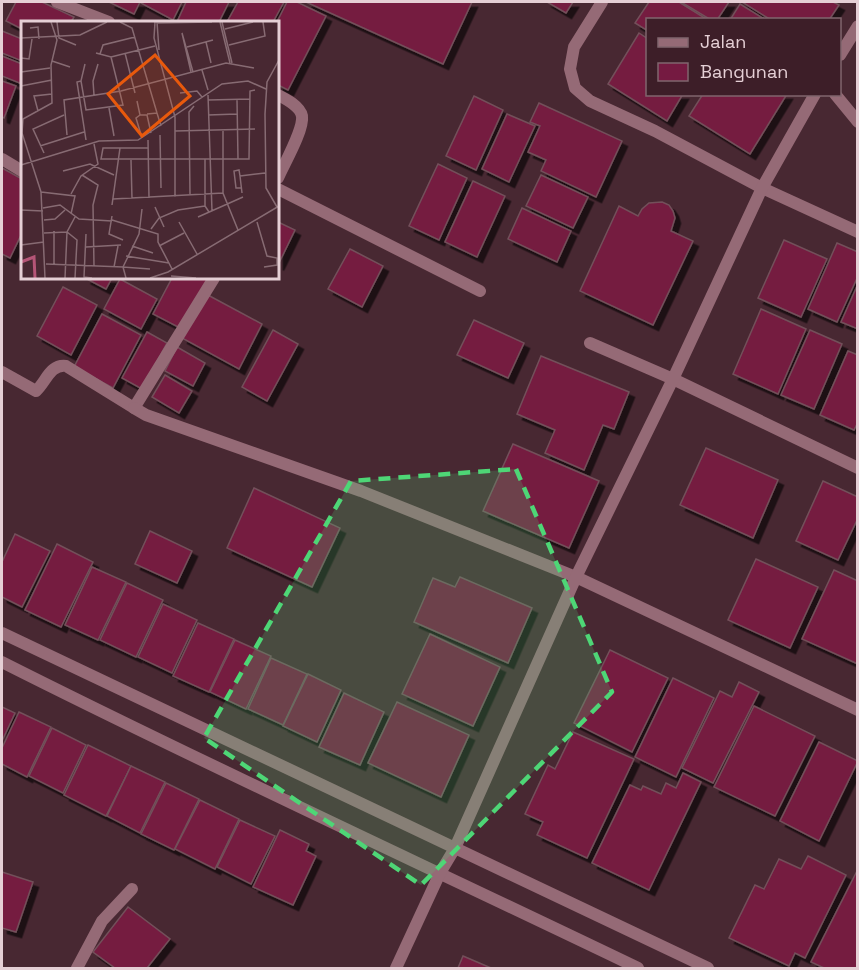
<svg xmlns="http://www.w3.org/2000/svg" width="859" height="970" viewBox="0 0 859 970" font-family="'Space Grotesk',sans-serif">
  <defs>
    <filter id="shadow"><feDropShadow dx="5.5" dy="5.5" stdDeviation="0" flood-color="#0009"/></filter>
  </defs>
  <rect width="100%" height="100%" fill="#482832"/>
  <g fill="#751a41" stroke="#73505a" stroke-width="1.5" filter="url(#shadow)">
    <polygon points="16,2 42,2 74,17 71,22 22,22 22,29 6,21"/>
    <polygon points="109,2 140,2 134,14"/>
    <polygon points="141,2 182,2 173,20 141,3"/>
    <polygon points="186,2 229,2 219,22 177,22"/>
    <polygon points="238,2 284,2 273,22 227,22"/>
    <polygon points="287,2 297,2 326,16 288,90 278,85 277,22"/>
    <polygon points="306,2 472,2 443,64"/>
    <polygon points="547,2 573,2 566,13"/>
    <polygon points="649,2 679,2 708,20 648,20 648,31 635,23"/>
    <polygon points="681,2 729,2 717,20 711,20"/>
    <polygon points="742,2 833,2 839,5 829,20 771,20"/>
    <polygon points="740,4 766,20 730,20"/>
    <polygon points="2,31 22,39 22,61 2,53"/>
    <polygon points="639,33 648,39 648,94 683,94 667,121 608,84"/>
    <polygon points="2,56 22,64 22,84 2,76"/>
    <polygon points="2,81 16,86 4,118 2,117"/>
    <polygon points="703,94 787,94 750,154 689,116"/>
    <polygon points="474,96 503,110 476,170 446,156"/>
    <polygon points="539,103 622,141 596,197 541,171 546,160 528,152 540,126 530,122"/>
    <polygon points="507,114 535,126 509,182 482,169"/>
    <polygon points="438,164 467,178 439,240 409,226"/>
    <polygon points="2,168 22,179 22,233 10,258 2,254"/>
    <polygon points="541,175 588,197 573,228 526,206"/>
    <polygon points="473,181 505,196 477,257 445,242"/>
    <polygon points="662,202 669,205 673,211 675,218 671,231 693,241 653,325 580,291 619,206 638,216 642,209 649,203"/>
    <polygon points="522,208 571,231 557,262 508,239"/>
    <polygon points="278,222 295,230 278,265"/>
    <polygon points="784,240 827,259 801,317 758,298"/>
    <polygon points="837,243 858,252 858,276 837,322 808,309"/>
    <polygon points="350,249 383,266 362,307 328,289"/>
    <polygon points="85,278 112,278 106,289"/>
    <polygon points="172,278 206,278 209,279 182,329 153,314"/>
    <polygon points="120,279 157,299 141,329 104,309"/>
    <polygon points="858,284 858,329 841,322"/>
    <polygon points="63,287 97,305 71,355 37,336"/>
    <polygon points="206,294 262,324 239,369 182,338"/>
    <polygon points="761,309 806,329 778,394 733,374"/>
    <polygon points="102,314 141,335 113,388 74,367"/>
    <polygon points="474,320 524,343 508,378 457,355"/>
    <polygon points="273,330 298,344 267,401 242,387"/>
    <polygon points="810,330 842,344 814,409 781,395"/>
    <polygon points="147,332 167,343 142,389 122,378"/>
    <polygon points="177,347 205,363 193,386 165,371"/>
    <polygon points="848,351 858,355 858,422 854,430 820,415"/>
    <polygon points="541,356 629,392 614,429 603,425 584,470 545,453 555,430 517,414"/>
    <polygon points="165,375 192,391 179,413 152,397"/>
    <polygon points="513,444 599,481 569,548 483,511"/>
    <polygon points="706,448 778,480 753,538 680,505"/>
    <polygon points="823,481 858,497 858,518 838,560 796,541"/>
    <polygon points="254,488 340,528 312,587 227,548"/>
    <polygon points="150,531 192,551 177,583 135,564"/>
    <polygon points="15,534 50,551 22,607 2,597 2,562"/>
    <polygon points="57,544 93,562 61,627 25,610"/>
    <polygon points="756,559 818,587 790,648 728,620"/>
    <polygon points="92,567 126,582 98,640 65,625"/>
    <polygon points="834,570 858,581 858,664 802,639"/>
    <polygon points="460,577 532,608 508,663 414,622 433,578 455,587"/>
    <polygon points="127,583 163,600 136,657 100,640"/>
    <polygon points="163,604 197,620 172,673 138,657"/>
    <polygon points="198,623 234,639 209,692 173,676"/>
    <polygon points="430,634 500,667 473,726 402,694"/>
    <polygon points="235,640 271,656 246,709 210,692"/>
    <polygon points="610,650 668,678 632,752 574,723"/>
    <polygon points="271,658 307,674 283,725 248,709"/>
    <polygon points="308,674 341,690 317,742 283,726"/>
    <polygon points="673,678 714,698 676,777 635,757"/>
    <polygon points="739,682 759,692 713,783 682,768 720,691 732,697"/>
    <polygon points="344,693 384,712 360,765 319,747"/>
    <polygon points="397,702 469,735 441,797 368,763"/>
    <polygon points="754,706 815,736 775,816 714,787"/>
    <polygon points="2,707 15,713 2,741"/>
    <polygon points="19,712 51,727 27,777 2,764 2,748"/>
    <polygon points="52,728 86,745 63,793 29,776"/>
    <polygon points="573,732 634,759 587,858 537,835 543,822 525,814 548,765 555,769"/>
    <polygon points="819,742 858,761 819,841 780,821"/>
    <polygon points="88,745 131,766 106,816 64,795"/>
    <polygon points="131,766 165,782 140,833 107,816"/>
    <polygon points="683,773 701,782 649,890 592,863 630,785 641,790 643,786 661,794 666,783 676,788"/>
    <polygon points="166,783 199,799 174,850 141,834"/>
    <polygon points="200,800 239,819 215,869 175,849"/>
    <polygon points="240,820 275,836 251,884 217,867"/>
    <polygon points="280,830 309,844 306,851 316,856 293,905 253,887"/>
    <polygon points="808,856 846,875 805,958 795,953 789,966 729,938 755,885 764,889 779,859 801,869"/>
    <polygon points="858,869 858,968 824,968 811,962"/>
    <polygon points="2,872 33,882 16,932 2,928"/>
    <polygon points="128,907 170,939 147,968 115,968 93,952"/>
    <polygon points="463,956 491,968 458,968"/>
  </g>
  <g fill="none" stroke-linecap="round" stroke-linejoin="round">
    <g stroke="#956a76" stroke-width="12">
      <polyline points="57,2 109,22"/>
      <polyline points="602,2 574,47 570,69 575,88 590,101 655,131 762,188 858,232"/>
      <polyline points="840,55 858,26"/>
      <polyline points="835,94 858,122"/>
      <path d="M278,95C286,99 300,106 302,116C304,130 284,164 278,178"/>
      <polyline points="2,159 22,171"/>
      <polyline points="278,189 480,291"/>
      <polyline points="590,343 673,379 858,468"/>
      <path d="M2,372L36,391C46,382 50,364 66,366L134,408L214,278"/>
      <polyline points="134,408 146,415 361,491 576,577 858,710"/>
      <polyline points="2,633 708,968"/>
      <path d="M2,662C212,768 426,866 638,968"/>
      <polyline points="77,968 102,921 132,889"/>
      <polyline points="396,968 440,873 455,848 576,577 673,379 762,188 815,94"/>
    </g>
  </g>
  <path fill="#4ed676" fill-opacity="0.2" stroke="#4ed676" stroke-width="4.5" stroke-dasharray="12 8" stroke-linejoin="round" d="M516,469L612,692L421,885L204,738L351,481Z"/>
  <g transform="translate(21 21)">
    <rect width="258" height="258" fill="#482832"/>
    <path fill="none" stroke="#b55577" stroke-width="3" d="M0,241L13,236L14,257"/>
    <path fill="none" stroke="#876b73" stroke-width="1.5" d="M36,1L38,17L55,24M99,1L111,7L136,92M134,1L133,17L154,96V176M136,1L138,29M199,1L209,42M201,1L211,42M137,2L191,1M9,7L17,6L18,18M204,8L232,1M0,17L59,14L86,1M185,21L190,42M208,24L244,15L242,1M166,26L192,19M75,32L90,36L134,25M104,32L114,72M79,33L82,24L114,16M0,37L8,38L11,18M31,40L49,46M64,43L60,60L56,61L65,119M181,49L187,69M0,51L29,47M170,51L161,12L172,51M60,60L65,89L102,84L90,36M0,65L31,59M159,72L176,70L181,76M73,74L72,60L77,43M187,74L191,190M187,79L229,78M216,79L217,138M116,80L119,94H126L130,112M88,87L93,115M17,90L13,75L31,73M126,93L136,92L140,105M119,94L115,97L121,117M187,94L216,93M202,109V172L217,209M154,110L234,108M46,114L43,79L100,70L205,42L233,47M139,114L140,167M127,119L128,177M19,125L63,111M127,127H82L80,138H228L229,70L234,69M23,132L12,108L43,94M184,138V185L188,191M110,139L111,178M0,144L78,120L117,119L201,63L227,60L245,68M42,150L69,143L93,154M61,154L77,164L72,184L73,245M219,155L244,152M221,167H215L213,150L218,149L219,155L221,172M20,171L54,175L50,193M50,173L60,155L77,143L73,123M169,173L168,91L173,85M92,178L202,172M91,184L99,127M134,186L143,206M256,186L245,167L244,93L246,61L258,39M22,187L39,184L58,198L91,200M0,189L22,190M91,195L88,213L102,219M177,196L222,176M23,199L34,198L44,189M91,199L137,213V221L151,248M158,201L176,233M236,201L246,235L256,237V244L243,246M130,208L138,197L157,189L184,185M33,210V244M23,212L46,211L56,219L54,257M65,213L63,256L71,257M0,224L23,221M111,225L132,232M138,225L163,212M65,226L100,224M105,235L148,242M25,243L102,246L118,213L121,188M93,246L97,225M150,255L175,257M24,257L20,171L1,112L2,98L31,82L30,44L36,19L30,1M44,257L46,211L54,196M105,257L102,246L129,248M129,257L147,251L258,185"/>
    <path fill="#e8590c" fill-opacity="0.15" stroke="#e8590c" stroke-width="3" d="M134,34L169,75L121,115L87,73Z"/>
    <rect width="258" height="258" fill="none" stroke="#e5cfd5" stroke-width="3"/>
  </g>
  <rect width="859" height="970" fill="none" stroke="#e5cfd5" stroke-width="6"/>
  <rect x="646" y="18" width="195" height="78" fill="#3d1e28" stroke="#80656d" stroke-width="1.5"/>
  <rect x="658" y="38" width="30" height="9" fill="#956a76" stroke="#80656d" stroke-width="1.5"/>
  <text x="700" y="48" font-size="18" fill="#e5cfd5">Jalan</text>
  <rect x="658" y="63" width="30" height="18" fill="#751a41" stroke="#80656d" stroke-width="1.5"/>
  <text x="700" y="78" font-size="18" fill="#e5cfd5">Bangunan</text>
</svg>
